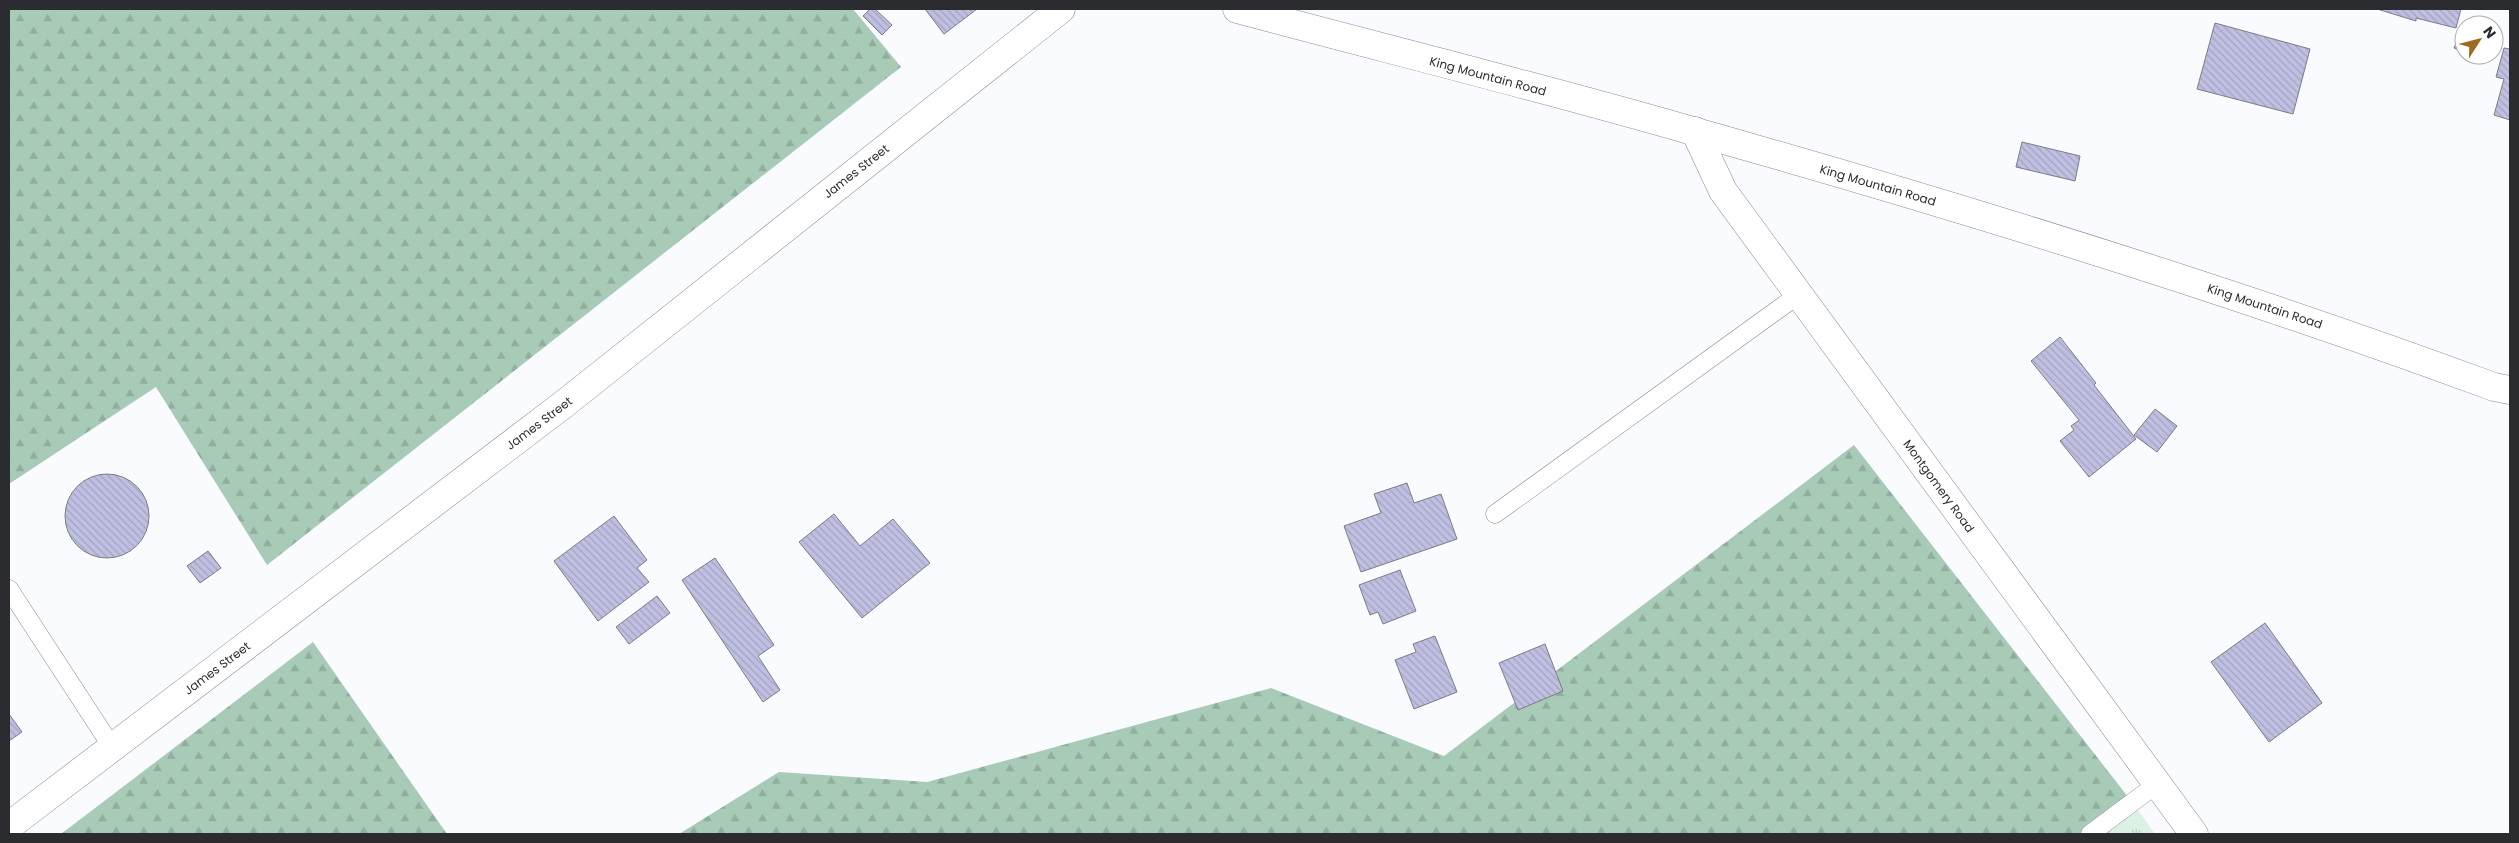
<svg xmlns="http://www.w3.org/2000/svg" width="2519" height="843" viewBox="0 0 2519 843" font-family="Poppins,sans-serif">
  <defs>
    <pattern id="grass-tufts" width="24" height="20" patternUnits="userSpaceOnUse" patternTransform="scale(1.25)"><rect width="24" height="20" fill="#dbf1e4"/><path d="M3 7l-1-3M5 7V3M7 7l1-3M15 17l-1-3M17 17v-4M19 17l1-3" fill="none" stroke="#bccfc4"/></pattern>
    <pattern id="forest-firs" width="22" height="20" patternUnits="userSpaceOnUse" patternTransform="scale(1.25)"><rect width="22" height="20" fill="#a7cbb6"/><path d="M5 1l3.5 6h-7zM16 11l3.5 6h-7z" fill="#90ae9d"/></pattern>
    <pattern id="building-back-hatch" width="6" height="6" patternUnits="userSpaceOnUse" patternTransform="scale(1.25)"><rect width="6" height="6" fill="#bebfe1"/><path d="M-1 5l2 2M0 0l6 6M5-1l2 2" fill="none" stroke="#a3a4c1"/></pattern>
  </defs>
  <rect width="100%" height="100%" fill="#fafbff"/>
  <polygon fill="url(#grass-tufts)" points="2132,802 2155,834 2087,834"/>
  <g fill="url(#forest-firs)">
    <polygon points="9,9 853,9 901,67 267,565 156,387 9,484"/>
    <polygon points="1854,445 2132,802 2087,834 679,834 779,772 927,782 1271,688 1444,756"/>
    <polygon points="313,642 447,834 61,834"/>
  </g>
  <g fill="url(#building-back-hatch)" stroke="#7b7c84">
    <polygon points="870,9 875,9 892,25 882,35 863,16"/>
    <polygon points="925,9 977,9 944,34"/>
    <polygon points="2377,9 2461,9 2456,28 2416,18 2416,21"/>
    <polygon points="2215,23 2310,49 2293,114 2197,89"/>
    <polygon points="2461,32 2464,34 2464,52 2454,48"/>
    <polygon points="2504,48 2510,49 2510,120 2494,115 2504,79 2496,77"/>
    <polygon points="2022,142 2080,156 2075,181 2016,167"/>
    <polygon points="2060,337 2096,383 2094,385 2136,439 2089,477 2060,441 2074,430 2071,426 2079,420 2031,361"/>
    <polygon points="2155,409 2177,426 2157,452 2134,435"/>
    <circle cx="107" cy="516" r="42"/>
    <polygon points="1407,483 1414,503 1441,494 1457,539 1361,572 1344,526 1381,513 1374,494"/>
    <polygon points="834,514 860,546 893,519 930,563 862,618 799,542"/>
    <polygon points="614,516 647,560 637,568 649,582 598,621 554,561"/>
    <polygon points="208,551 221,568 200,583 187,566"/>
    <polygon points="715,558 774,645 758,656 780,690 763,702 682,580"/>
    <polygon points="1400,570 1416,611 1383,624 1378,612 1370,615 1359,585"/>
    <polygon points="657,596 670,613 629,644 616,627"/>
    <polygon points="2265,623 2322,703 2269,742 2211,662"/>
    <polygon points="1435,636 1457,692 1414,709 1395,660 1416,652 1413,644"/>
    <polygon points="1545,644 1563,691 1518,710 1499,663"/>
    <polygon points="9,714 22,732 9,741"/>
  </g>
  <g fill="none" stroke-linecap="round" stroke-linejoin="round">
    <g stroke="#898a92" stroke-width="19">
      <g id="lane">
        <polyline points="1495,514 1798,295"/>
        <polyline points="9,589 112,747"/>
        <polyline points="2090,834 2157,784"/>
      </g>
    </g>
    <g stroke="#898a92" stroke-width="29">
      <g id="street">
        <path d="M1237,9C1390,50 1544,88 1696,132C1965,208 2232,290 2494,387L2510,390"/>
        <polyline points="1695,131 1723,191 2194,834"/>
      </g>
    </g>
    <g stroke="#898a92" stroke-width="29">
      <polyline id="secondary" points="9,826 564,404 1061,9"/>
    </g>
    <use href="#lane" stroke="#fff" stroke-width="18"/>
    <use href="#street" stroke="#fff" stroke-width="28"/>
    <use href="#secondary" stroke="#fff" stroke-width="28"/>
  </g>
  <g text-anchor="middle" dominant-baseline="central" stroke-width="4" stroke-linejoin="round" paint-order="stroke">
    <g font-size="12" fill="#2b2c2f" stroke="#fff">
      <text transform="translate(1488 76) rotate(15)">King Mountain Road</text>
      <text transform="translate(856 171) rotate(-38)">James Street</text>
      <text transform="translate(1878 185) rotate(16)">King Mountain Road</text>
      <text transform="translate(2265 306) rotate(18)">King Mountain Road</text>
      <text transform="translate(539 423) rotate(-37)">James Street</text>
      <text transform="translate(1939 486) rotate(54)">Montgomery Road</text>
      <text transform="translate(217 668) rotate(-37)">James Street</text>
    </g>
  </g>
  <rect width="2519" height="843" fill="none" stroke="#2b2c2f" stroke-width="20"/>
  <g transform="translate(2479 40) rotate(54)"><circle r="24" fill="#ffffff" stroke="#aaabac"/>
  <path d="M0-4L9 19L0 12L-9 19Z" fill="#9d6a20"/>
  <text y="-8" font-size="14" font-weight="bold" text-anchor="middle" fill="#2b2c2f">N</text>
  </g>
</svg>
